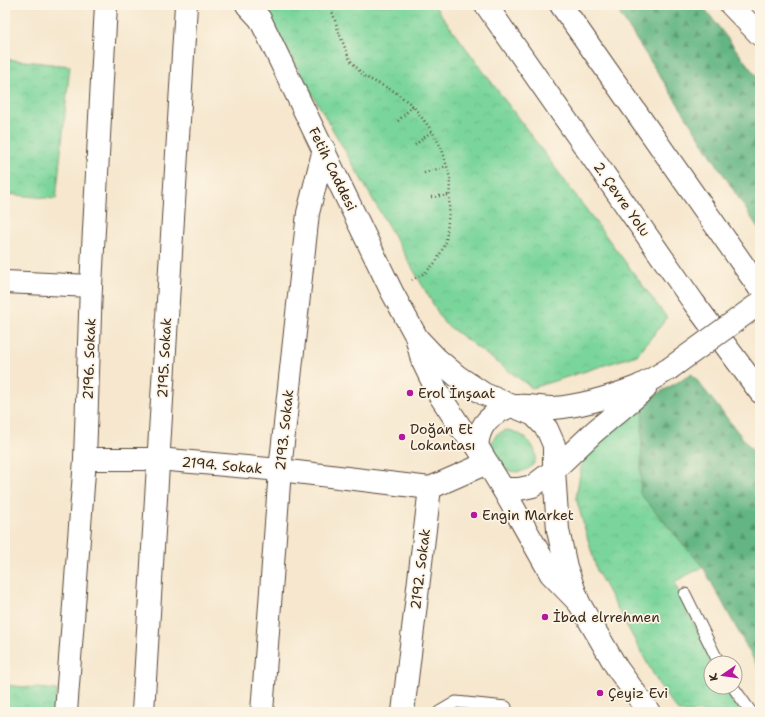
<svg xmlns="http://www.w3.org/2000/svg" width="765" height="717" viewBox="0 0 765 717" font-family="'Shantell Sans',sans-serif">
  <defs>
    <pattern id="forest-firs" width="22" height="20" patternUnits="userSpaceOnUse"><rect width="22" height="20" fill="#63b683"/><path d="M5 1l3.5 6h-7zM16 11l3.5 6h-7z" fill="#53946b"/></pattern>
    <pattern id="park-crowns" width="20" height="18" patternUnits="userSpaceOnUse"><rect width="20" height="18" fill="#7ad59b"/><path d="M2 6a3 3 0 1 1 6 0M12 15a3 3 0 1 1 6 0" fill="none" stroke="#6ab785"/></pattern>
  </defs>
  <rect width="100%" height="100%" fill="#fcf5e5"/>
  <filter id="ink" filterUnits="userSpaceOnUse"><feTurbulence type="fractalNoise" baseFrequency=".025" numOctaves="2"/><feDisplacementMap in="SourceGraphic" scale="8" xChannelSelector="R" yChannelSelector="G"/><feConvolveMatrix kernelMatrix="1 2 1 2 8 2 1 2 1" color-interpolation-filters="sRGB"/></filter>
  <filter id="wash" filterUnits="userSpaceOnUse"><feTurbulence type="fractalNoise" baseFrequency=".012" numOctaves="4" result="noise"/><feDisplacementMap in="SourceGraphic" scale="16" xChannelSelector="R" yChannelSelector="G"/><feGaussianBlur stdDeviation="0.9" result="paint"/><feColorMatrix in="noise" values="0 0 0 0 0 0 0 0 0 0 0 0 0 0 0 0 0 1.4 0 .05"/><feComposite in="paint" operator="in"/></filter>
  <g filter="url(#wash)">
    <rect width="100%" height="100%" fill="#f6e7ce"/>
    <g fill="url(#forest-firs)" stroke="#4f7050">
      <polygon points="614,5 702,5 757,77 760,78 760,231"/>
      <polygon points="692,374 760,460 760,671 703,567 640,494 643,402"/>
    </g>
    <g fill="url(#park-crowns)" stroke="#5a805c">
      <polygon points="261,5 434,5 667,318 637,355 532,388 444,323"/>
      <polygon points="5,59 70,66 56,199 5,194"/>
      <polygon points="643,402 640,494 703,567 674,582 713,663 711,663 711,687 725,687 731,700 741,712 679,712 663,692 597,571 576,498 583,455"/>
      <path d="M507,430C517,432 525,436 531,444C552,473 496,488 490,445L497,434Z"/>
      <polygon points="5,685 57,690 55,712 5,712"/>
    </g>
  </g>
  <g filter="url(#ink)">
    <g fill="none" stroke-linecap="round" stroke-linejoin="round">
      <g stroke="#574638" stroke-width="13">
        <g id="lane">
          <polyline points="685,594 719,663"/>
          <polyline points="733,687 751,712"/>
          <polyline points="439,712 456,702 506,707"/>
        </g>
      </g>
      <g stroke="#574638" stroke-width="24">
        <g id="street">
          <polyline points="5,282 91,286"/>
          <polyline points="85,459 158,459 280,470 430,488"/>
          <polyline points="66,712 85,459 91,286 106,5"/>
          <polyline points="143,712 186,5"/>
          <polyline points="262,712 280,470 308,213 324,149"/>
          <polyline points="403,712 430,488 487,463"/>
        </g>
      </g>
      <g stroke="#574638" stroke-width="24">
        <g id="secondary">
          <polyline points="247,5 260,19 392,292 416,336 422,360 438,393 461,428 477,446 503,489 551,574 579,603"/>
          <polyline points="418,339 437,359 457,376 484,394 534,415 547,429 554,445 554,470 558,530 566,567 579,603 617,668 649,712"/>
          <path d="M477,446C479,428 486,418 502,410C517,402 538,408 554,408C579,406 613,396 637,387C648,382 659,375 669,369"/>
          <polyline points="503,489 519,489 533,486 554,470 594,432 645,389"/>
        </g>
      </g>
      <g stroke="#574638" stroke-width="24">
        <polyline id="primary" points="731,5 760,35"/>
      </g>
      <g stroke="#574638" stroke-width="24">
        <g id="highway">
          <polyline points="486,5 694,303 760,392"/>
          <polyline points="561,5 760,289"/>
        </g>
      </g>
      <g stroke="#574638" stroke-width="2.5" stroke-dasharray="1 3" stroke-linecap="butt">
        <polyline points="330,5 339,33 350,60 365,77 394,91 413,106 432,131 442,149 450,178 449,211 446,242 436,262 425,273 412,280"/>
        <polyline points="398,121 413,106"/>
        <polyline points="415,145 432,131"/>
        <polyline points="424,173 447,166"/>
        <polyline points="431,197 449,195"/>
      </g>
      <use href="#lane" stroke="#fff" stroke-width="11"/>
      <use href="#street" stroke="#fff" stroke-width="22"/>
      <use href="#secondary" stroke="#fff" stroke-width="22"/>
      <use href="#primary" stroke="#fff" stroke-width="22"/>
      <use href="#highway" stroke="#fff" stroke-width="22"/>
      <g stroke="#574638" stroke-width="24" stroke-linecap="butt">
        <polyline id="secondary-bridge" points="669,369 760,303"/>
      </g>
      <use href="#secondary-bridge" stroke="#fff" stroke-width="22"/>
    </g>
  </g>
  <g fill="#b5179e" stroke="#fcf5e5" stroke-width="1.5">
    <circle cx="410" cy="393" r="4"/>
    <circle cx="402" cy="437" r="4"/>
    <circle cx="474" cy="515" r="4"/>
    <circle cx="545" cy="617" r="4"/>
    <circle cx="600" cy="693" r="4"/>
  </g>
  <g text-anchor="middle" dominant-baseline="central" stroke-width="3.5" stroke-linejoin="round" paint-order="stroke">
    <g font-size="14" fill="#3b2a1e" stroke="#fcf5e5">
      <text transform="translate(333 169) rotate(64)">Fetih Caddesi</text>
      <text transform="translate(622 199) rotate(55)">2. Çevre Yolu</text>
      <text transform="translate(164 358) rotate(-87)">2195. Sokak</text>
      <text transform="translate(89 359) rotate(-88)">2196. Sokak</text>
      <text transform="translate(284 430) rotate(-84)">2193. Sokak</text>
      <text transform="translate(222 465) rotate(5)">2194. Sokak</text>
      <text transform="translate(420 569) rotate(-83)">2192. Sokak</text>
    </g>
    <g font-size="14" fill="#3b2a1e" stroke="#fcf5e5" text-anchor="start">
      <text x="418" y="393">Erol İnşaat</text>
      <text x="410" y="429">Doğan Et<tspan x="410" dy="16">Lokantası</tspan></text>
      <text x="482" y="515">Engin Market</text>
      <text x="553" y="617">İbad elrrehmen</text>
      <text x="608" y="693">Çeyiz Evi</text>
    </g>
  </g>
  <rect width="765" height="717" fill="none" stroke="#fcf5e5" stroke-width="20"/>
  <g transform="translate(723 675) rotate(257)"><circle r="19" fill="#fcf5e5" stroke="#afa495"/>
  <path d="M0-3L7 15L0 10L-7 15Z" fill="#b5179e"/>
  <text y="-6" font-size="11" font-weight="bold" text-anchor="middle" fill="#3b2a1e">K</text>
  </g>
</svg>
